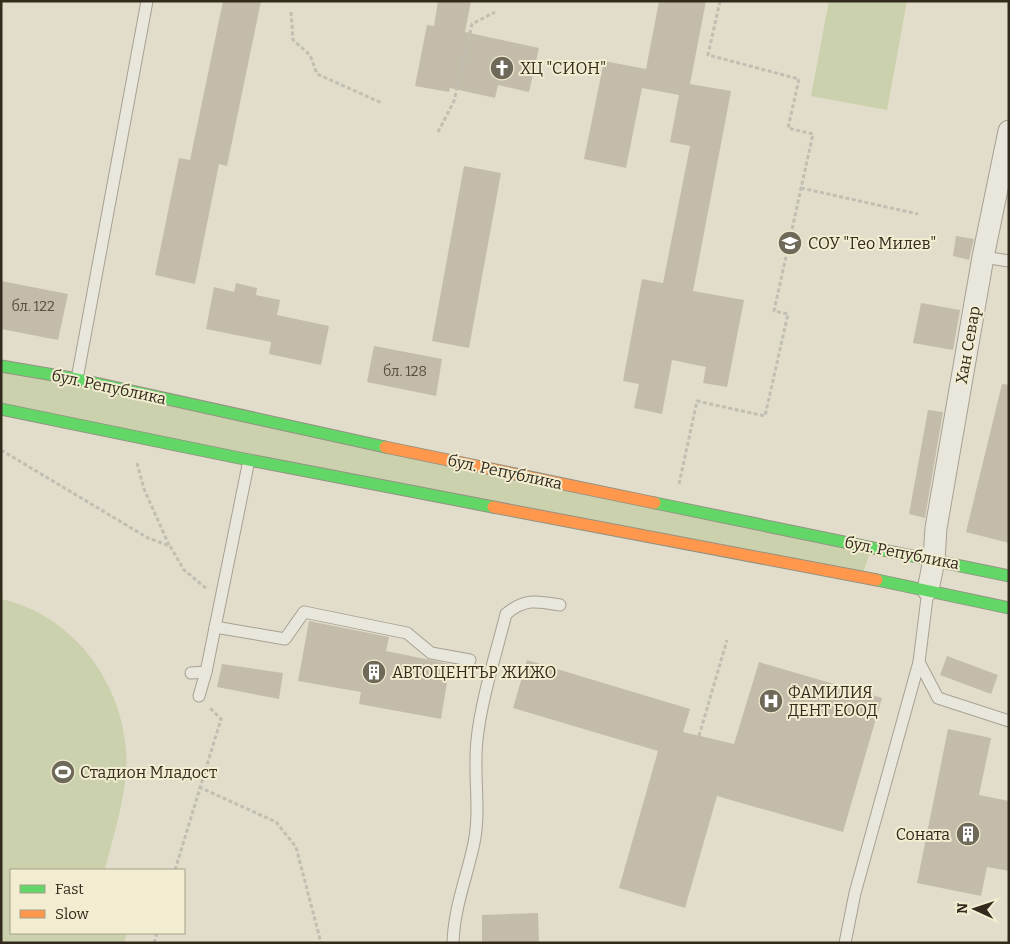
<svg xmlns="http://www.w3.org/2000/svg" width="1010" height="944" viewBox="0 0 1010 944" font-family="Bitter,serif">
  <rect width="100%" height="100%" fill="#e1ddca"/>
  <g fill="#ccd1ad">
    <polygon points="829,1 907,1 887,110 811,96"/>
    <polygon points="1,366 872,547 862,576 1,409"/>
    <path d="M1,599C71,614 121,680 126,750C129,790 114,832 105,870H11V933H127L124,943H1Z"/>
  </g>
  <g fill="#c4bcab">
    <polygon points="223,1 261,1 227,166 219,164 195,284 155,275 179,158 190,160"/>
    <polygon points="438,1 471,1 465,32 539,48 529,92 498,85 495,98 450,88 449,92 415,86 427,25 434,26"/>
    <polygon points="659,1 706,1 690,84 731,91 693,291 744,300 727,387 703,383 706,367 672,360 662,414 634,408 639,384 623,381 642,279 663,283 690,146 670,142 679,95 642,88 626,168 584,159 604,61 646,69"/>
    <polygon points="464,166 501,173 469,348 432,341"/>
    <polygon points="956,236 974,239 969,260 953,256"/>
    <polygon points="1,281 68,294 58,340 1,329"/>
    <polygon points="236,283 257,288 256,295 280,300 277,315 329,326 321,365 269,354 271,342 206,329 214,287 234,292"/>
    <polygon points="921,303 960,310 953,350 913,343"/>
    <polygon points="374,346 442,359 436,396 367,382"/>
    <polygon points="1002,384 1009,385 1009,543 966,532"/>
    <polygon points="928,410 943,412 925,518 909,514"/>
    <polygon points="309,621 389,637 386,651 450,664 441,719 359,704 361,692 298,681"/>
    <polygon points="947,656 998,675 991,694 940,675"/>
    <polygon points="527,660 690,709 683,732 734,744 759,662 882,698 843,832 717,796 685,908 619,888 658,751 513,708"/>
    <polygon points="222,664 283,673 279,699 217,687"/>
    <polygon points="948,729 991,738 979,795 1009,801 1009,871 987,867 981,896 917,883"/>
    <polygon points="538,913 539,943 482,943 482,915"/>
  </g>
  <g fill="none" stroke-linecap="round" stroke-linejoin="round">
    <g stroke="#a6a194" stroke-width="13">
      <g id="lane">
        <polyline points="983,257 1009,261"/>
        <polyline points="77,379 147,1"/>
        <polyline points="215,627 285,639 304,612 407,633 431,653 470,660"/>
        <polyline points="919,662 938,698 1009,721"/>
        <polyline points="191,673 206,672"/>
        <polyline points="199,696 206,672 249,460"/>
        <path d="M453,943C454,907 467,877 474,843C481,808 473,775 477,740C481,700 496,654 506,614C525,598 537,601 560,605"/>
        <polyline points="845,943 855,893 919,662 928,590"/>
      </g>
    </g>
    <g stroke="#a6a194" stroke-width="23">
      <polyline id="street" points="928,590 934,560 936,528 983,257 1009,131"/>
    </g>
    <g stroke="#959183" stroke-width="13">
      <g id="fast">
        <polyline points="1,366 77,379 385,447"/>
        <polyline points="1,409 249,460 493,507"/>
        <polyline points="655,503 1009,576"/>
        <polyline points="877,580 1009,608"/>
      </g>
    </g>
    <g stroke="#959183" stroke-width="13">
      <g id="slow">
        <polyline points="385,447 655,503"/>
        <polyline points="493,507 877,580"/>
      </g>
    </g>
    <g stroke="#c1beb3" stroke-width="3" stroke-dasharray="4 2.5" stroke-linecap="butt">
      <polyline points="291,12 293,40 310,55 317,74 382,103"/>
      <polyline points="438,132 454,101 472,24 495,12"/>
      <polyline points="801,188 918,214"/>
      <polyline points="1,450 148,538 170,546 184,570 207,589"/>
      <polyline points="137,463 144,489 169,545"/>
      <polyline points="679,484 697,401 765,416 788,314 774,311 813,134 788,128 799,79 708,55 720,1"/>
      <polyline points="699,736 727,640"/>
      <polyline points="199,787 276,822 296,847 321,943"/>
      <polyline points="175,870 221,719 210,708"/>
      <polyline points="154,943 157,933"/>
    </g>
    <use href="#lane" stroke="#e9e6db" stroke-width="11"/>
    <use href="#street" stroke="#e9e6db" stroke-width="21"/>
    <use href="#fast" stroke="#63d668" stroke-width="11"/>
    <use href="#slow" stroke="#ff974d" stroke-width="11"/>
  </g>
  <defs>
    <g id="church-disc" transform="scale(1.25)"><circle r="9.5" fill="#6f695a" stroke="#f2edd0"/><path d="M-1.2-6h2.4v3.5h3.3v2.4h-3.3V6h-2.4V-.1h-3.3v-2.4h3.3Z" fill="#fff"/></g>
    <g id="school-disc" transform="scale(1.25)"><circle r="9.5" fill="#6f695a" stroke="#f2edd0"/><path d="M0-5L7-2L0 1L-7-2ZM-4 1L0 2.5L4 1V4Q0 6-4 4Z" fill="#fff"/></g>
    <g id="building-disc" transform="scale(1.25)"><circle r="9.5" fill="#6f695a" stroke="#f2edd0"/><path d="M-4-6H4V6H1V3H-1V6H-4ZM-2.5-4.3h1.7v1.8h-1.7ZM.8-4.3h1.7v1.8H.8ZM-2.5-1h1.7V.8h-1.7ZM.8-1h1.7V.8H.8Z" fill="#fff"/></g>
    <g id="hospital-disc" transform="scale(1.25)"><circle r="9.5" fill="#6f695a" stroke="#f2edd0"/><path d="M-5-5h3v3.5h4V-5h3V5h-3V1.5h-4V5h-3Z" fill="#fff"/></g>
    <g id="stadium-disc" transform="scale(1.25)"><circle r="9.5" fill="#6f695a" stroke="#f2edd0"/><path d="M0-5a6.5 5 0 1 0 0 10a6.5 5 0 1 0 0-10ZM-3.5-1.8h7v3.6h-7Z" fill="#fff"/></g>
  </defs>
  <g fill-rule="evenodd">
    <use href="#church-disc" x="502" y="68"/>
    <use href="#school-disc" x="790" y="243"/>
    <use href="#building-disc" x="374" y="672"/>
    <use href="#hospital-disc" x="771" y="701"/>
    <use href="#stadium-disc" x="63" y="772"/>
    <use href="#building-disc" x="968" y="834"/>
  </g>
  <g text-anchor="middle" dominant-baseline="central" stroke-width="4" stroke-linejoin="round" paint-order="stroke">
    <g font-size="14" fill="#564e40">
      <text x="33" y="306">бл. 122</text>
      <text x="405" y="371">бл. 128</text>
    </g>
    <g font-size="16" fill="#322a1d" stroke="#f2edd0" text-anchor="start">
      <text x="520" y="68">ХЦ "СИОН"</text>
      <text x="808" y="243">СОУ "Гео Милев"</text>
      <text x="392" y="672">АВТОЦЕНТЪР ЖИЖО</text>
      <text x="788" y="692">ФАМИЛИЯ<tspan x="788" dy="18">ДЕНТ ЕООД</tspan></text>
      <text x="80" y="772">Стадион Младост</text>
      <text x="950" y="834" text-anchor="end">Соната</text>
    </g>
    <g font-size="16" fill="#322a1d" stroke="#f2edd0">
      <text transform="translate(968 345) rotate(-80)">Хан Севар</text>
      <text transform="translate(109 387) rotate(12)">бул. Република</text>
      <text transform="translate(505 472) rotate(12)">бул. Република</text>
      <text transform="translate(902 553) rotate(11)">бул. Република</text>
    </g>
  </g>
  <rect width="1010" height="944" fill="none" stroke="#322a1d" stroke-width="5"/>
  <rect x="10" y="869" width="175" height="65" fill="#f2edd0" stroke="#a59f88"/>
  <rect x="20" y="885" width="25" height="8" fill="#63d668" stroke="#a59f88"/>
  <text x="55" y="894" font-size="15" fill="#322a1d">Fast</text>
  <rect x="20" y="910" width="25" height="8" fill="#ff974d" stroke="#a59f88"/>
  <text x="55" y="919" font-size="15" fill="#322a1d">Slow</text>
  <g transform="translate(975 909) rotate(273)" stroke="#f2edd0" stroke-width="4" paint-order="stroke">
  <path d="M0-4L9 19L0 12L-9 19Z" fill="#322a1d"/>
  <text y="-8" font-size="14" font-weight="bold" text-anchor="middle" fill="#322a1d">N</text>
  </g>
</svg>
